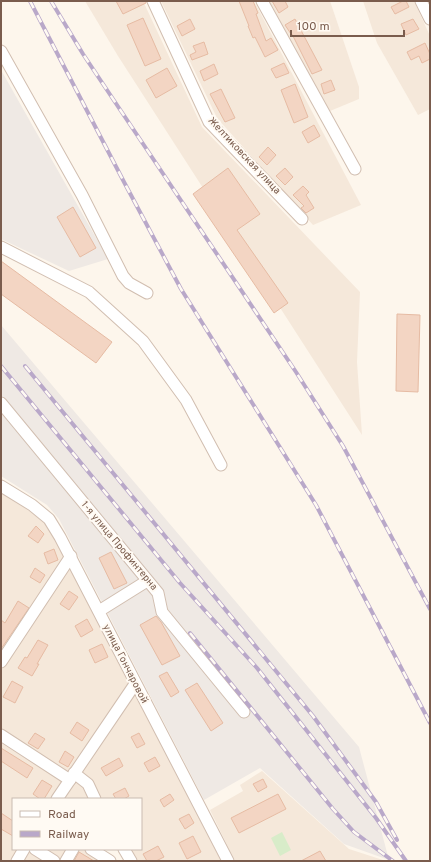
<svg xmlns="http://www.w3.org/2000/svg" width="431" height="862" viewBox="0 0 431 862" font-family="Overpass,sans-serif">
  <rect width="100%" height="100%" fill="#fdf6ec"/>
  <g fill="#f5e8da">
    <polygon points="85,1 143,1 202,127 360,292 357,362 362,435 118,56"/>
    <polygon points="161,1 254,1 361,205 313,225 217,118"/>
    <polygon points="268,1 330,1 359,87 359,99 330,111"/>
    <polygon points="363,1 414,1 430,36 430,109 418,115 377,43"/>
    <polygon points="1,489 51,528 228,861 131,861 124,849 141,849 141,799 13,799 13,849 91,849 110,861 1,861"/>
    <polygon points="262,771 349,849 386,861 235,861 210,810 243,791 240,785"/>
  </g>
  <g fill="#efe9e4">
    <polygon points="1,70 108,259 69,271 1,239"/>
    <polygon points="1,325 359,747 389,860 344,844 260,768 204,800 59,519 47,505 1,476"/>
  </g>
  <polygon fill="#d8ecc9" points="282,832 291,850 280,856 271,838"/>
  <g fill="#f3d5c3" stroke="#e6bba3">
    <polygon points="116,1 146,1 146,3 123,14"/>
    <polygon points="239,1 253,1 258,13 256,14 266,41 271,38 278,50 265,57 255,37 253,38 248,26 249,26"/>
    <polygon points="272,1 285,1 288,7 279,13"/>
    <polygon points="403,1 406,1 409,7 395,14 391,7"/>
    <polygon points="143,18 161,59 145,66 127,25"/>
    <polygon points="190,19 195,29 182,36 177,26"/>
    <polygon points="295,19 322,70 312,74 292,34 291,34 285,25"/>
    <polygon points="413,19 419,29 406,35 401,24"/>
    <polygon points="204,42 208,54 192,60 190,55 196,52 193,46"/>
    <polygon points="425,43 430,54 430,59 422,63 419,56 411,60 407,52"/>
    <polygon points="284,63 289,73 276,78 271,69"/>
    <polygon points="214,64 218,74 204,81 200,71"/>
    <polygon points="167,68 177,86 156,98 146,80"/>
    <polygon points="331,80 335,90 324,94 321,84"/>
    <polygon points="295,84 308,117 294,123 281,90"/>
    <polygon points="221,89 235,118 225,122 210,94"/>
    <polygon points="314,125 320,136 308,143 302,132"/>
    <polygon points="268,147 276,155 267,165 259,157"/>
    <polygon points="228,168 260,214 237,230 288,303 274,313 193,194"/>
    <polygon points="285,168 293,177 285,185 276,176"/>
    <polygon points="303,186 309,192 306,195 314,208 306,213 301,208 304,206 293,195"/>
    <polygon points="73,207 96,248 80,257 57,217"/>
    <polygon points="1,261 112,342 96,363 1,294"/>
    <polygon points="397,314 420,315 418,392 396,391"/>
    <polygon points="36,526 44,534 38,543 28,536"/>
    <polygon points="54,549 58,560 48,564 44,553"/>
    <polygon points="111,552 127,583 114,589 99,558"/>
    <polygon points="35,568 45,575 40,583 30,577"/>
    <polygon points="69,591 78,597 69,610 60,604"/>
    <polygon points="18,601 29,608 1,649 1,620 5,623"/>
    <polygon points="156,616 161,622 180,656 162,665 140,625"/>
    <polygon points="87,619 93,630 81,637 75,626"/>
    <polygon points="38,640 48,645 37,664 39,664 32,676 18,668 25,657 27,658"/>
    <polygon points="102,644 108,657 95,663 89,650"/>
    <polygon points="167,672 179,692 171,697 159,676"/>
    <polygon points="12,681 23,687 15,703 3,697"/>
    <polygon points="197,683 223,723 211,731 185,690"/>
    <polygon points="77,722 89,730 82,741 70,733"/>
    <polygon points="35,733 45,739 38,749 28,743"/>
    <polygon points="139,733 145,744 137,748 131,737"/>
    <polygon points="1,748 33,768 27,778 1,761"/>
    <polygon points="65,751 74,757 68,767 59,762"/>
    <polygon points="155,757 160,766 149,772 144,763"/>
    <polygon points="119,758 123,766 106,776 101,768"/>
    <polygon points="263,779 267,787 258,792 253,784"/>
    <polygon points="42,780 52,786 44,799 40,799 33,794"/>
    <polygon points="125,788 129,796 124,799 116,799 113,794"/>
    <polygon points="170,794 174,800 164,807 160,800"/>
    <polygon points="278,794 286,809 239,833 231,818"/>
    <polygon points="1,813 13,821 13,836 1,829"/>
    <polygon points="189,814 194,823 185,829 179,819"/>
    <polygon points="193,836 201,852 187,859 179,843"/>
    <polygon points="158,846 164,857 156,861 147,861 143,854"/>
    <polygon points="320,851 326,861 301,861"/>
    <polygon points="79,852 94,861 74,861"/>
  </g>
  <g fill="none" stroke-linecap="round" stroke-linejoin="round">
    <g stroke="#d1beb0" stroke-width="13">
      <g id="minor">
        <polyline points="153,1 209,122 302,219"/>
        <polyline points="262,1 355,169"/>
        <polyline points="421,1 430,19"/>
        <polyline points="1,51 82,195 123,276 129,283 147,293"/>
        <polyline points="1,247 89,292 143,341 186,400 221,465"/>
        <polyline points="1,403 158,593 162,612 244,712"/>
        <polyline points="1,486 32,505 49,519 60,537 228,861"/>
        <polyline points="99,611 147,581"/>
        <polyline points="1,662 71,556"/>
        <polyline points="1,735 70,780"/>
        <polyline points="74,773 88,784 95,799"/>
        <polyline points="57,799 135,684"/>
        <polyline points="35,849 54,861"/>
        <polyline points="91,849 110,861"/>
        <polyline points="124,849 131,861"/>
        <polyline points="17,861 24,849"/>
        <polyline points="66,861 73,849"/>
      </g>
    </g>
    <use href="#minor" stroke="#fff" stroke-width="11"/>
    <g stroke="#b9a8c9" stroke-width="4">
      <g id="rail">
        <polyline points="30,1 124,182 181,289 316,505 430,723"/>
        <polyline points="51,1 83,54 121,111 296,372 343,446 430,609"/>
        <polyline points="1,366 180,583 257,668 376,818 406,861"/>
        <polyline points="25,366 313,716 376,802 397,840"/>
        <polyline points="190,633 333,809 354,832 393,861"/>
      </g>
    </g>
    <use href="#rail" stroke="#fffaf3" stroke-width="2.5" stroke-dasharray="8" stroke-linecap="butt"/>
  </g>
  <g text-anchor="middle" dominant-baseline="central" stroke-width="4" stroke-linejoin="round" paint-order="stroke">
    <g font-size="10" fill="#7a5c4d" stroke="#fffaf3">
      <text transform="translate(244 156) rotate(47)">Желтиковская улица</text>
      <text transform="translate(119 546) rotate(50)">1-я улица Профинтерна</text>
      <text transform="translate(125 664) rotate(63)">улица Гончаровой</text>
    </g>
  </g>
  <rect width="431" height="862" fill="none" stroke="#7a5c4d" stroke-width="4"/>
  <rect x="12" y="798" width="130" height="52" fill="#fffaf3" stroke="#cabbb1"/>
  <rect x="20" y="811" width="20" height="6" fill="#ffffff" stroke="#cabbb1"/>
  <text x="48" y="818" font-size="12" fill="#7a5c4d">Road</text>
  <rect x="20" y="831" width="20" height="6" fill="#b9a8c9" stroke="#cabbb1"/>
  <text x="48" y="838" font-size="12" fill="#7a5c4d">Railway</text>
  <path d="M291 30v6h113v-6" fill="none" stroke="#7a5c4d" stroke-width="2"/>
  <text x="297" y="30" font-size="12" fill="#7a5c4d" stroke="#fffaf3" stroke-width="3" paint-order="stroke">100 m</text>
</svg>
